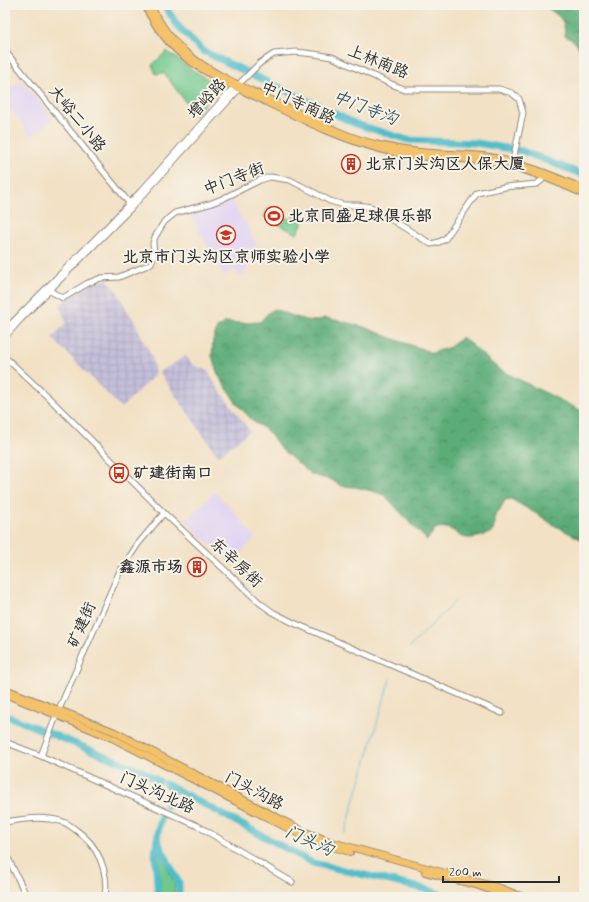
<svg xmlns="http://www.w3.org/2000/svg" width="589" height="902" viewBox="0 0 589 902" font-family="Mynerve,'LXGW WenKai TC',sans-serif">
  <defs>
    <pattern id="industrial-grid" width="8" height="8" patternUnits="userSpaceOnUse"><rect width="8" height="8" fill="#c5c0da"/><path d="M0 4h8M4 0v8" fill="none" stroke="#a9a5bb"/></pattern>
    <pattern id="forest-crowns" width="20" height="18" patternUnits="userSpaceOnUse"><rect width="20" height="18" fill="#5cac78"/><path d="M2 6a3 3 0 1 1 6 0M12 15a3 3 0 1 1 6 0" fill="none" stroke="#4c8c63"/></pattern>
  </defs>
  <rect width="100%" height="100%" fill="#f7f3e8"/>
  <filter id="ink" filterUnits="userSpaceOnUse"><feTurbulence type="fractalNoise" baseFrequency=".025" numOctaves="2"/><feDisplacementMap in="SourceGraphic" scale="8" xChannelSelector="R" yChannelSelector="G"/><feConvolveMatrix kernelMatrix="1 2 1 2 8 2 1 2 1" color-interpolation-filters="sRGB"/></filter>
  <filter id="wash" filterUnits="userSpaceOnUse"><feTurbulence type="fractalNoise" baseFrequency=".012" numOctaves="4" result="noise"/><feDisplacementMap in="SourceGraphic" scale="16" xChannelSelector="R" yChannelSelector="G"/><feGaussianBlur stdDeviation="0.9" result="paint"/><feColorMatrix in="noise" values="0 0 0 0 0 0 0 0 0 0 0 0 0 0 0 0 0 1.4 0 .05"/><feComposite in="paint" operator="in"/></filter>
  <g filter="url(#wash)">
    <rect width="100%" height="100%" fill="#f2e1c5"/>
    <g fill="#e2d4f3">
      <polygon points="21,80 53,118 31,137 12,111 5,114 5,94"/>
      <polygon points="231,198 242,220 246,223 257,247 244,256 250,266 240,277 234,269 223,276 189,212"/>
      <polygon points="215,492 224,502 225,501 255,538 231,563 185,521"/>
    </g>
    <g fill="url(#industrial-grid)">
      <polygon points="107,279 118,293 128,312 135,322 144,342 152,356 155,375 121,408 52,338 66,323 60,305 74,293 92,283"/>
      <polygon points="186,356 193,365 207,370 218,388 250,431 218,456 159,372"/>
    </g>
    <g fill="url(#forest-crowns)" stroke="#446c52">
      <path d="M542,5H584V60L580,50L574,41L565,36C564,32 565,30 564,26C563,17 549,9 542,5Z"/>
      <path d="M274,309L296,317L305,320L317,321L324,318L341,321L364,327L399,341L417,347L432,353L450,347L462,337L500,370L584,412V541L552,524L542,517L511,499L505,500L495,518V523L493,531C485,536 471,540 462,537C461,537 457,534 457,533C449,528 446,527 436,528L427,540L413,526L391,502L384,495L372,491L355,487L341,486L330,479L323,478L311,474L282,450L270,434L264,428L255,423L237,404L218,375L212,356L213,340L217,328L226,322L241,323L260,322L267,314Z"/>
    </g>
    <g fill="#70c88d" stroke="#4e7a5c">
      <polygon points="167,51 191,69 220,86 195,115 164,73 156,74 152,65"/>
      <polygon points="269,207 284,214 279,224 284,216 292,220 295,213 305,218 297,234 264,217"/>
      <polygon points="158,848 175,884 174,897 161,897"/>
    </g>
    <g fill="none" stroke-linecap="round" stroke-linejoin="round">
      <g stroke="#51bdcb" stroke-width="1">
        <polyline points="409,648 455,601"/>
        <polyline points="345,833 390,679"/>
        <polyline points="341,897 342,894"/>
      </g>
      <g stroke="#51bdcb" stroke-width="7">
        <polyline points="164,5 178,26 203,51 356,124 408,140 477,143 522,151 584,175"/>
        <polyline points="5,715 142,771 159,781"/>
        <polyline points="166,784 313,863 429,890 450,897"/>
        <polyline points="166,806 174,788"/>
        <polyline points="157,840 179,883 179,897"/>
        <polyline points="158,897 155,851 160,822 162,817"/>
      </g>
    </g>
  </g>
  <g filter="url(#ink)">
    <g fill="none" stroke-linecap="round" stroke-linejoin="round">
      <g stroke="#8e8678" stroke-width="7">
        <g id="minor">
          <polyline points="5,51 130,204"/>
          <polyline points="50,291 63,298 88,283 101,278 119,277 148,265 151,263 153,258 154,253 153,243 155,237 164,222 175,213 209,204 222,199 260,180 270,177 290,180 315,193 330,201 344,205 358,205 371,207 431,244 439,242 445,239 477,193 505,187 537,184 542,180 545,175"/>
          <polyline points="5,330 109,225 143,189 234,87 239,84 260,63 274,54 296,52 314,54 332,57 391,84 404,89 499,89 512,93 519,99 523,113 512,165"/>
          <polyline points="5,337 19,321 132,207 239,89 239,85"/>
          <polyline points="5,357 53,402 164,513 260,603 274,613 294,623 502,713"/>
          <polyline points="5,742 41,756 198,826 292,882"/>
          <polyline points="41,756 56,716 119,573 138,544 164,513"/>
          <path d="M5,822C23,819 42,816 60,821C66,822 72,827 76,830C98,845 109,871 105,897"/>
          <polyline points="5,852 27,897"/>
        </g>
      </g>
      <g stroke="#8e8678" stroke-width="8">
        <g id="major">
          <path d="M145,5C154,25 168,44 186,58C197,67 210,74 222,81C276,105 327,136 384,150C392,152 400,154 408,155C435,159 462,157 489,162C523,167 553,180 584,194"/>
          <path d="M150,5C159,22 169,38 184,51C212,75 248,89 282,105C312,119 346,138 379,145C390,147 401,150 412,151C438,155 464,153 490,157C523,163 553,176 584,189"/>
          <polyline points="5,689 115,732 303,831 332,842 500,888 523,897"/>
          <polyline points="5,694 112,738 305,837 333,847 350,852"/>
          <polyline points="425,872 476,885 509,897"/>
        </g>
      </g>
      <use href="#minor" stroke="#fff" stroke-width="5"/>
      <use href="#major" stroke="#f3c26a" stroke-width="6"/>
    </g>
  </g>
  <defs>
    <g id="building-ring" transform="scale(1)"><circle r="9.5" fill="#f7f3e8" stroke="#c8321e" stroke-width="1.5"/><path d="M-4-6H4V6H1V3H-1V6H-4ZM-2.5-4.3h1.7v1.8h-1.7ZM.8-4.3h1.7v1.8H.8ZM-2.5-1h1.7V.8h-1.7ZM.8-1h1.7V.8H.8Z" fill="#c8321e"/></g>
    <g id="stadium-ring" transform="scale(1)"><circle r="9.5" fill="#f7f3e8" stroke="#c8321e" stroke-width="1.5"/><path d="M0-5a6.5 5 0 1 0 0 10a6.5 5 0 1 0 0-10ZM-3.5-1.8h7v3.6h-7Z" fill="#c8321e"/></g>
    <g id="school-ring" transform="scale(1)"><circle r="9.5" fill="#f7f3e8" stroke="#c8321e" stroke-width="1.5"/><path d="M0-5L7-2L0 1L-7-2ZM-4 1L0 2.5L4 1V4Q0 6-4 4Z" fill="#c8321e"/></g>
    <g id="bus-ring" transform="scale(1)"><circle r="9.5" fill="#f7f3e8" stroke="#c8321e" stroke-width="1.5"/><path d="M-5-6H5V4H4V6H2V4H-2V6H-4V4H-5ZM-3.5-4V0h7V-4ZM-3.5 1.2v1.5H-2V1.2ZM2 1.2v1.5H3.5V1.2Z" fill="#c8321e"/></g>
  </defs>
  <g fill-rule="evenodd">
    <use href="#building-ring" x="351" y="164"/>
    <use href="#stadium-ring" x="274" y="216"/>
    <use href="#school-ring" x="226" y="235"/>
    <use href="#bus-ring" x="119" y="473"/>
    <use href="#building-ring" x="197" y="567"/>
  </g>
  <g text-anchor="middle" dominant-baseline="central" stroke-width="4" stroke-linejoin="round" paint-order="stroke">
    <g font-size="16" fill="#2b2b2b" stroke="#f7f3e8">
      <text transform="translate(378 62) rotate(22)">上林南路</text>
      <text transform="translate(207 99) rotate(-47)">增峪路</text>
      <text transform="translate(298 103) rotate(25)">中门寺南路</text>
      <text transform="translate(77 119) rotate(51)">大峪二小路</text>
      <text transform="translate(234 179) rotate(-21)">中门寺街</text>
      <text transform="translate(236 563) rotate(43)">东辛房街</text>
      <text transform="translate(82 625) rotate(-66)">矿建街</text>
      <text transform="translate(254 791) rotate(28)">门头沟路</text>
      <text transform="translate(157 793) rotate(24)">门头沟北路</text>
    </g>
    <g font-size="16" font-weight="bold" fill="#2b2b2b" stroke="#f7f3e8" text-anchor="start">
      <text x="365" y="164">北京门头沟区人保大厦</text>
      <text x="288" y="216">北京同盛足球俱乐部</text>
      <text x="226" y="257" text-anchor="middle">北京市门头沟区京师实验小学</text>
      <text x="133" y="473">矿建街南口</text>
      <text x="183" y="567" text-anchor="end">鑫源市场</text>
    </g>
    <g font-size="17" font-style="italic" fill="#36575b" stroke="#f7f3e8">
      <text transform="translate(365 108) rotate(21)">中门寺沟</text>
      <text transform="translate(309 841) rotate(24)">门头沟</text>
    </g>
  </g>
  <rect width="589" height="902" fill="none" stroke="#f7f3e8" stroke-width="20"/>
  <path d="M443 876v6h116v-6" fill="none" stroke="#2b2b2b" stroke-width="2"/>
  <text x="449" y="876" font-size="12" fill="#2b2b2b" stroke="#f7f3e8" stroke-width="3" paint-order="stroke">200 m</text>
</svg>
